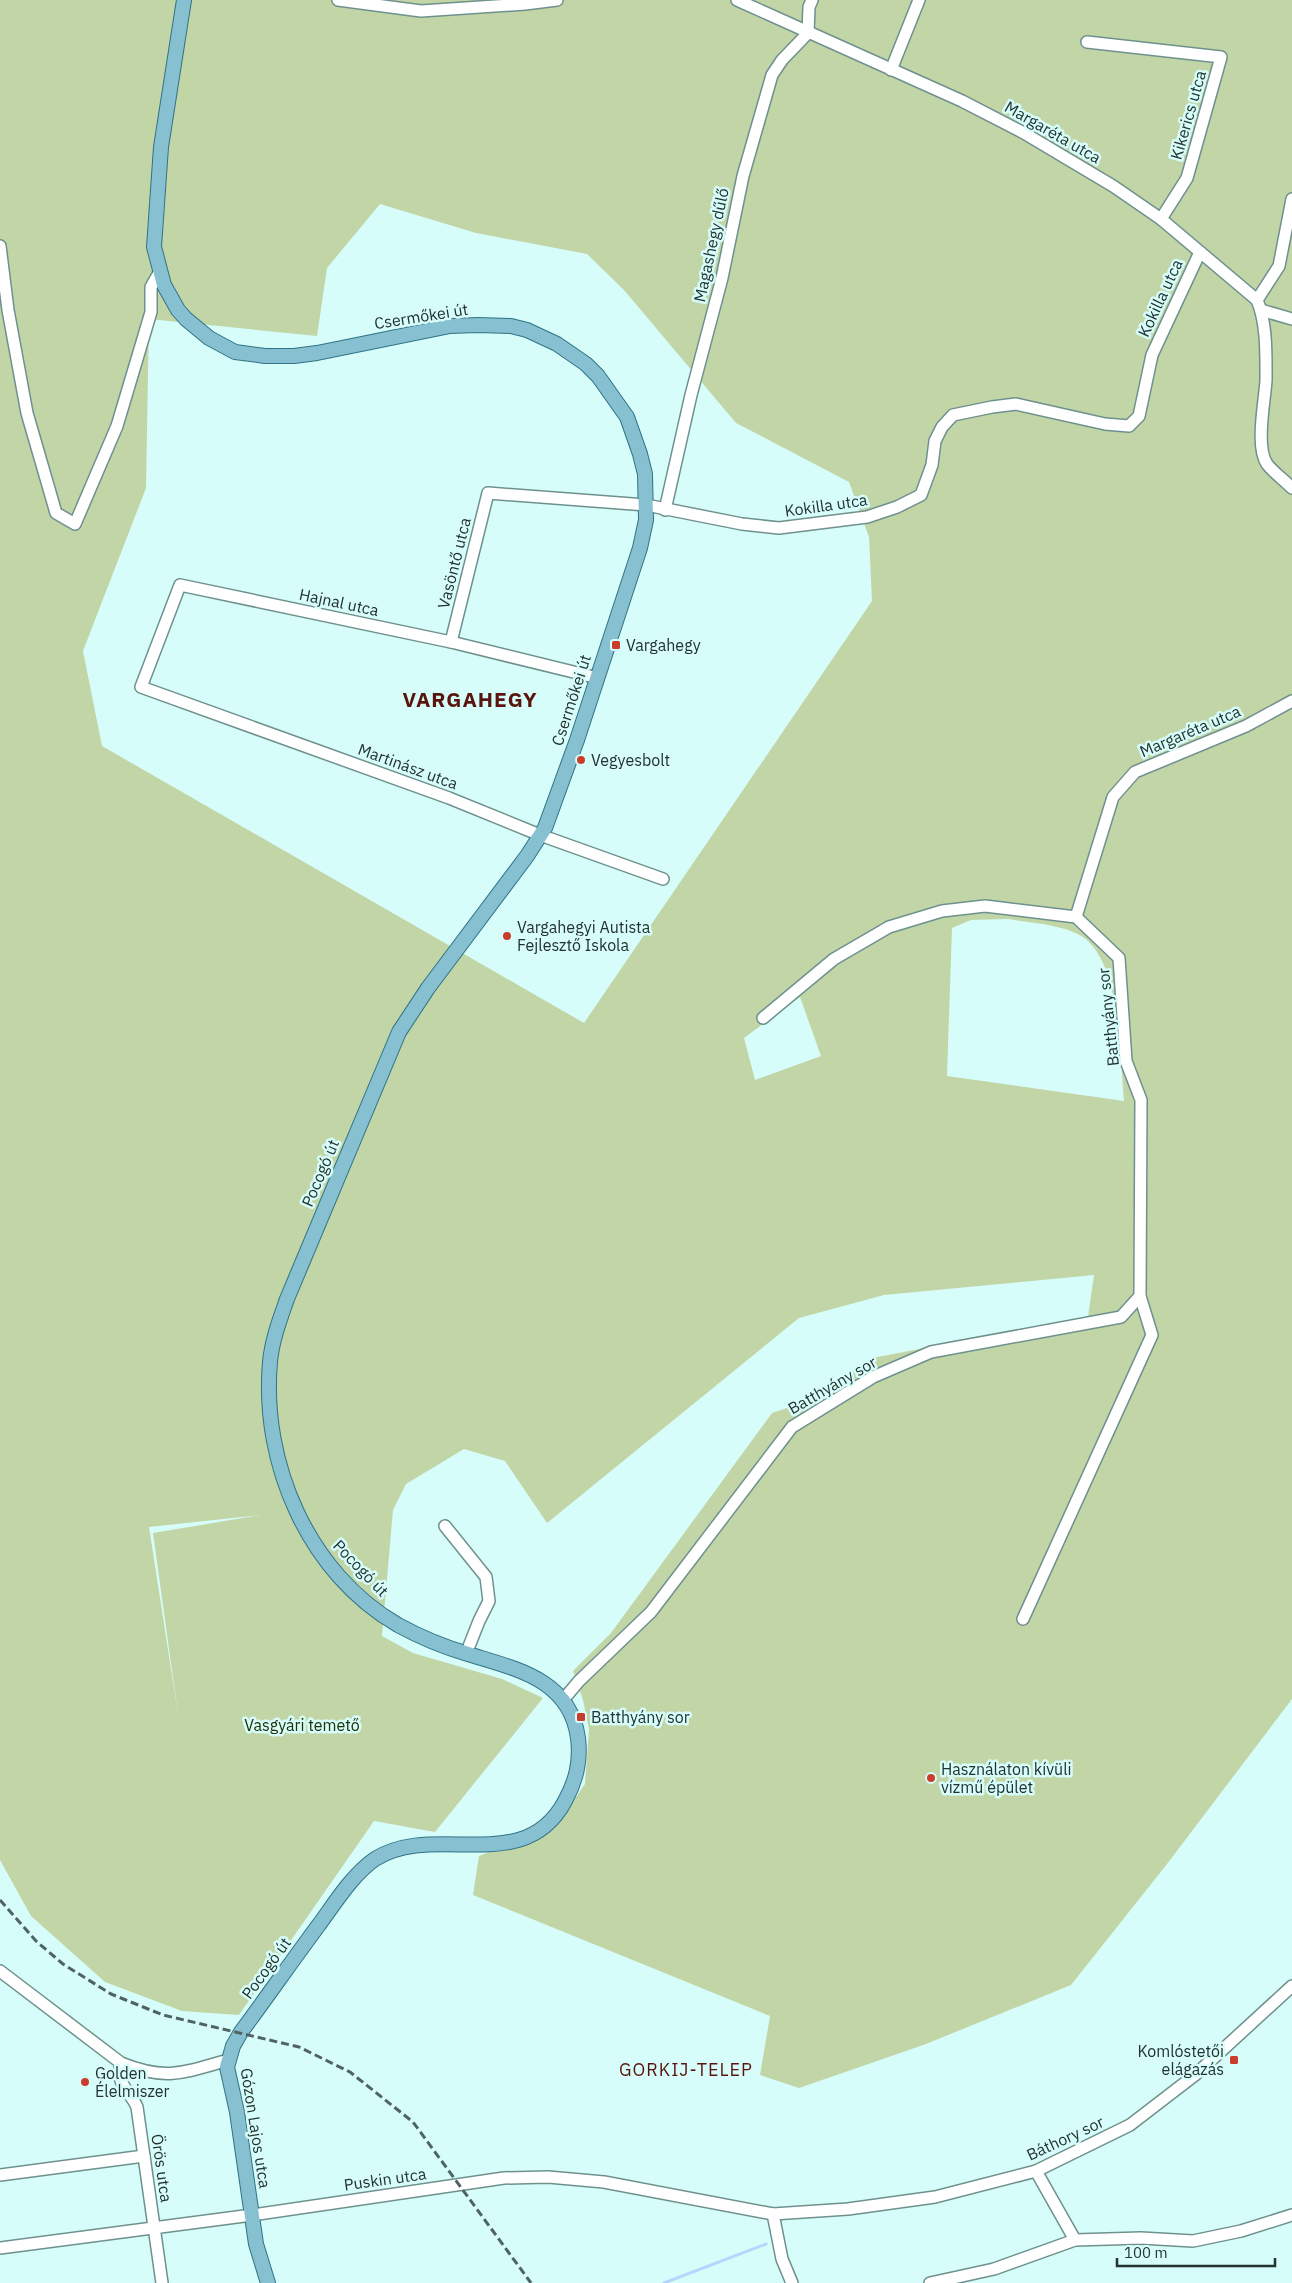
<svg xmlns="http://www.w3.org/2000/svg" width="1292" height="2283" viewBox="0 0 1292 2283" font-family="'IBM Plex Sans',sans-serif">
  <rect width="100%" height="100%" fill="#d7fdfa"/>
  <path fill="#c2d5a7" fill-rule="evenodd" d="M0,0H1292V1699L1167,1864L1071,1985L926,2044L799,2088L760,2075L770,2016L473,1895L479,1856L498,1849L533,1843L563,1816L585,1784L589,1729L583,1700L573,1671L611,1633L772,1413L811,1400L872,1358L1088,1317L1094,1275L884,1295L799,1318L547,1523L505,1461L464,1449L406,1484L393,1510L382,1636L413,1653L502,1679L543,1698L435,1832L374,1821L239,2015L182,2011L105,1982L31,1916L0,1860ZM380,204L476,233L587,254L624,290L736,423L849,482L869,537L872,601L584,1023L102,746L83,651L146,488L149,319L317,336L327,268ZM1008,919C1031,923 1073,925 1089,942C1121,974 1120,1057 1124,1101L947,1076L952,928L971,920ZM800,997L821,1056L755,1080L744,1038ZM261,1515L153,1533L178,1714L149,1527Z"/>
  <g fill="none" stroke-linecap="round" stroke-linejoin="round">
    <polyline stroke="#b6d6fd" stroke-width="3" points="664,2283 766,2244"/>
    <g stroke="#6e918e" stroke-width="14">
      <g id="minor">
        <polyline points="338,0 421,11 525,4 557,0"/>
        <polyline points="737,0 962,101 1024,133 1113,186 1161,219 1257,300"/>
        <polyline points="1087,42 1221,57 1187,178 1161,219"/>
        <polyline points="891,70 919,0"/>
        <path d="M1292,199L1279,266L1257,300C1267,323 1266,355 1266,380C1265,400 1255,447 1267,464C1273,472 1284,480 1292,488"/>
        <polyline points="0,246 8,310 27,413 56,513 75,524 117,426 151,312 151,287 159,273"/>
        <polyline points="1261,310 1292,319"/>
        <polyline points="665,510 691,395 722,278 743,176 772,75 782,60 808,33 809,7 812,0"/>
        <polyline points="451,642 488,493 646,505 742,524 779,528 867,517 897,507 921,495 932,465 935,441 942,427 953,415 992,407 1016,404 1105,424 1129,426 1139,416 1152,355 1200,252"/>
        <polyline points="598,678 451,642 180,585 141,687 449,798 540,835 663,879"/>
        <polyline points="1076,917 1113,797 1135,772 1246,726 1292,701"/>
        <polyline points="445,1526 486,1577 489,1601 479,1621 466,1654"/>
        <polyline points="1023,1619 1152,1335 1140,1296"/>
        <polyline points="563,1700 579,1681 651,1612 792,1427 873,1377 931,1352 1121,1317 1140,1296 1141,1100 1126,1061 1119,958 1076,917 985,906 942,911 889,927 834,959 763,1018"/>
        <path d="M0,1971L121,2063C166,2081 183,2073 228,2060"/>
        <path d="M121,2063C115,2084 129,2089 137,2107L162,2283"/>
        <polyline points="1036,2171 1075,2240"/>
        <polyline points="0,2175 144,2156"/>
        <polyline points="773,2214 782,2259 792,2283"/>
        <polyline points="0,2248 252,2215 504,2178 548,2177 604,2182 773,2214 848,2209 935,2197 1036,2171 1130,2125 1195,2075 1292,1986"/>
        <polyline points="930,2283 994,2269 1075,2240 1141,2238 1193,2241 1241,2231 1292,2215"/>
      </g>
    </g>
    <g stroke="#307385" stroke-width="16">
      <path id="major" d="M184,0L161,147L154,247L164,285L178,310L186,319L209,338L235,352L265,356H294L317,353L450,326L478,325L511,326L527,330L557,344L586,364L598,376L627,417L640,454L645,474L646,520L640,548L577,740L545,828L527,856L428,988L399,1032L287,1299C280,1319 272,1340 270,1362C261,1463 308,1573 398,1625C420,1637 444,1647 468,1654C516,1669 570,1679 578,1738C581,1762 576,1781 565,1801C524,1878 435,1821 375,1859C352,1875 335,1903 318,1926C292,1961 267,1997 241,2032L233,2046L227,2067L237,2112L256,2244L268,2283"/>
    </g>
    <use href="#minor" stroke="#fff" stroke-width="11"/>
    <use href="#major" stroke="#87c0d1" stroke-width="14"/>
    <polyline stroke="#4f6462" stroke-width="3" stroke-dasharray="8 4" stroke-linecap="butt" points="0,1900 36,1941 63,1964 111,1994 163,2015 299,2047 350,2072 413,2122 531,2283"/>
  </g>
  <g fill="#ca3d2d" stroke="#d7fdfa" stroke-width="2">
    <rect x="611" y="640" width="10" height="10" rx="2.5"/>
    <circle cx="581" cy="760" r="5"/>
    <circle cx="507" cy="936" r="5"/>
    <rect x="576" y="1712" width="10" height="10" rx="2.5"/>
    <circle cx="931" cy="1778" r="5"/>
    <rect x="1229" y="2055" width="10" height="10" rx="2.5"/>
    <circle cx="85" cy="2082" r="5"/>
  </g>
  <g text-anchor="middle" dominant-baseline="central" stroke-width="5" stroke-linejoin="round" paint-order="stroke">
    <g font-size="16" fill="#233231" stroke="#d7fdfa">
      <text transform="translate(1188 115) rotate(-74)">Kikerics utca</text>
      <text transform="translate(1053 132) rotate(30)">Margaréta utca</text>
      <text transform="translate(711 245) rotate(-78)">Magashegy dűlő</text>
      <text transform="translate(1160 298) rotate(-65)">Kokilla utca</text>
      <text transform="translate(421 316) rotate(-9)">Csermőkei út</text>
      <text transform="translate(826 505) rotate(-8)">Kokilla utca</text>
      <text transform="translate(454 563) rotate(-76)">Vasöntő utca</text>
      <text transform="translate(339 602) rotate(12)">Hajnal utca</text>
      <text transform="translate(571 700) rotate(-72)">Csermőkei út</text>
      <text transform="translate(1190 731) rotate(-23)">Margaréta utca</text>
      <text transform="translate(408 766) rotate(20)">Martinász utca</text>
      <text transform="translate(1108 1017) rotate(-96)">Batthyány sor</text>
      <text transform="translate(320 1173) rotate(-67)">Pocogó út</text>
      <text transform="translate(832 1385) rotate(-30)">Batthyány sor</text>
      <text transform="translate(361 1568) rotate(46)">Pocogó út</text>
      <text transform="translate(266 1968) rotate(-54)">Pocogó út</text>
      <text transform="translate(256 2128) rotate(81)">Gózon Lajos utca</text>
      <text transform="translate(1065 2138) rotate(-25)">Báthory sor</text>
      <text transform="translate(162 2168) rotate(82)">Örös utca</text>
      <text transform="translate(385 2179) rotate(-8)">Puskin utca</text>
    </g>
    <g font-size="16" fill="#233231" stroke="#d7fdfa" text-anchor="start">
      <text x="626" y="645">Vargahegy</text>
      <text x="591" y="760">Vegyesbolt</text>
      <text x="517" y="927">Vargahegyi Autista<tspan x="517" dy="18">Fejlesztő Iskola</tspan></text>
      <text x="591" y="1717">Batthyány sor</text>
      <text x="941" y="1769">Használaton kívüli<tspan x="941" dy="18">vízmű épület</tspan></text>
      <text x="1224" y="2051" text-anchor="end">Komlóstetői<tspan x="1224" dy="18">elágazás</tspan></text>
      <text x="95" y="2073">Golden<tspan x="95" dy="18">Élelmiszer</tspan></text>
    </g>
    <g font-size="16" fill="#233107" stroke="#d7fdfa">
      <text x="302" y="1725">Vasgyári temető</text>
    </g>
    <g font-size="18" letter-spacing="1" fill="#59150d" stroke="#d7fdfa">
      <text x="686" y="2069">GORKIJ-TELEP</text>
    </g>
    <g font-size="21" font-weight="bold" letter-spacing="1" fill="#59150d" stroke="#d7fdfa">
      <text x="470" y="699">VARGAHEGY</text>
    </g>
  </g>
  <path d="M1117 2258v8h158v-8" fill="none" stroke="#233231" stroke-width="2.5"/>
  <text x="1124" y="2258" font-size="15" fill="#233231" stroke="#d7fdfa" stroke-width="4" paint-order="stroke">100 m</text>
</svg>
